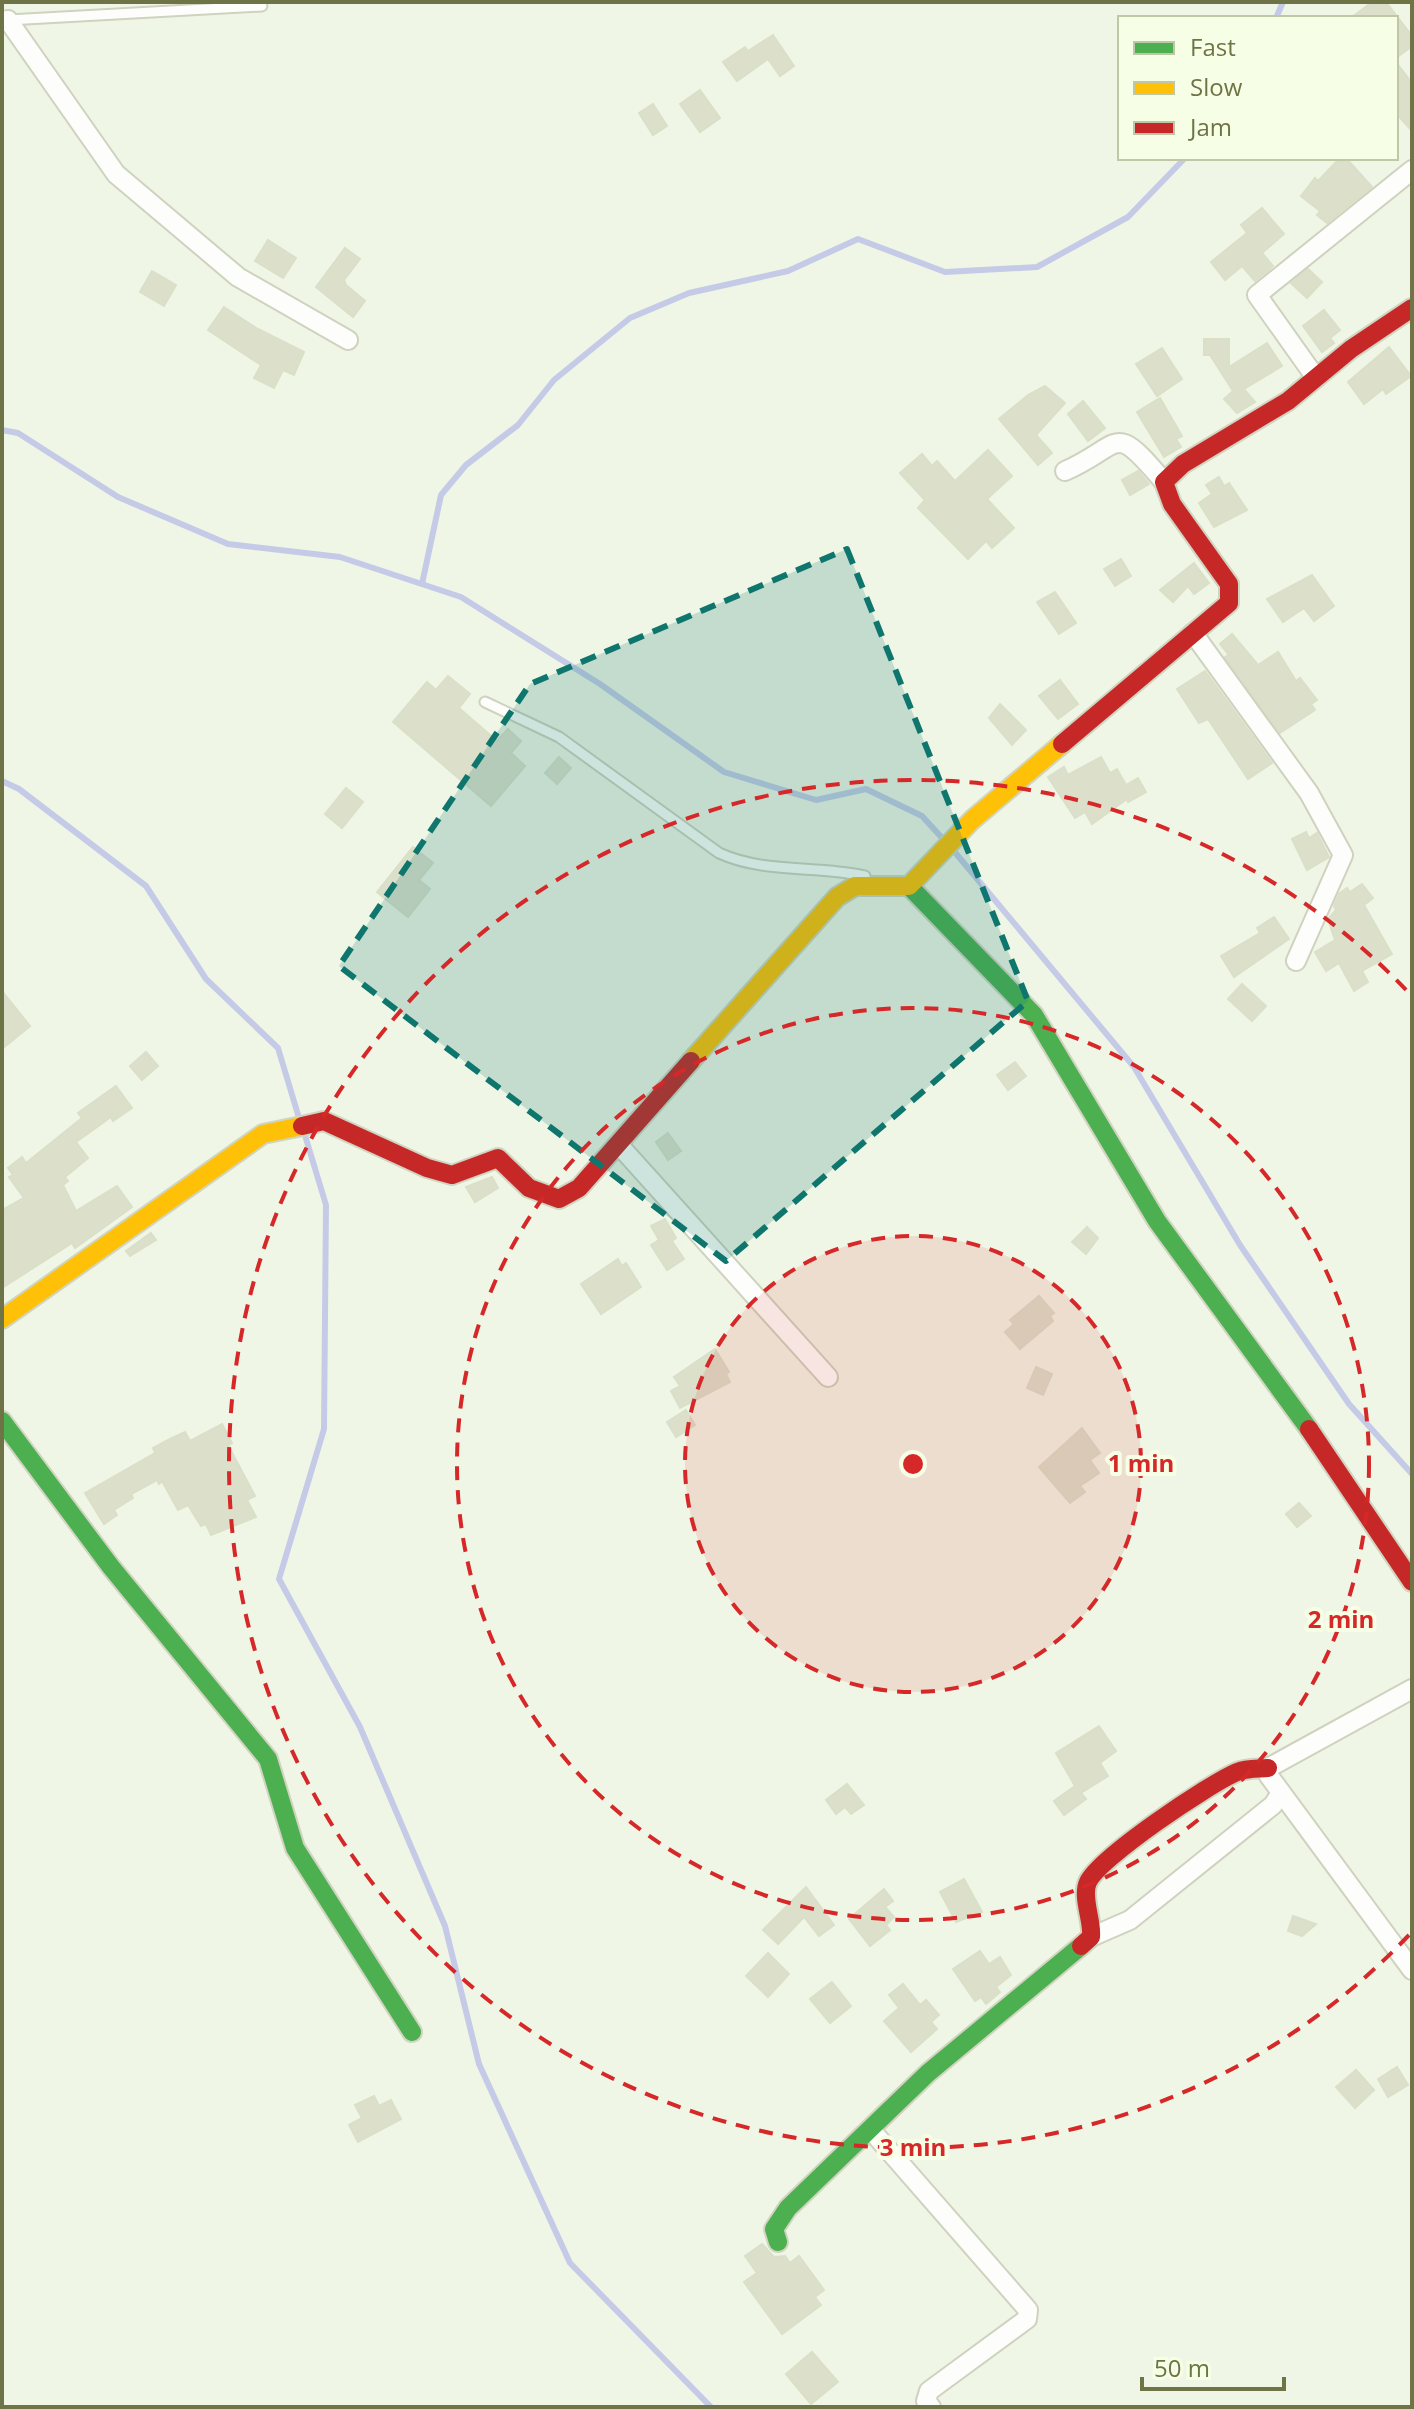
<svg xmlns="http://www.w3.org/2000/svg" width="1414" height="2409" viewBox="0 0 1414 2409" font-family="'Open Sans',sans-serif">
  <rect width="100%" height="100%" fill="#f0f6e6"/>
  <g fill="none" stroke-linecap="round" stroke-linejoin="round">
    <g stroke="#c5cbe7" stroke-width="6">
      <polyline points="1276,18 1283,2"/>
      <polyline points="2,430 18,433 118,497 228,544 340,557 461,597 600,684 724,772 816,800 866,789 922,816 943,839"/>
      <polyline points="422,584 441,495 466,465 518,425 554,380 630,318 689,293 788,271 858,239 945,272 1037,267 1128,217 1185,158"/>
      <polyline points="2,781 19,789 146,886 206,979 278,1048 299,1118"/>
      <polyline points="953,850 1134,1067 1240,1245 1349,1404 1412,1474"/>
      <polyline points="304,1132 326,1205 324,1429 279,1579 360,1727 445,1926 479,2064 570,2263 711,2407"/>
    </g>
  </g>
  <g fill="#dce0cb" stroke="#dadfc8" stroke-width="2">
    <polygon points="1372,2 1386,2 1412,36 1412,46 1396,58 1396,18 1351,18"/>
    <polygon points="773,35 794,66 780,76 768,59 737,81 723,62 745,47 748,51"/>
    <polygon points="1396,62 1412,83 1412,131 1396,113"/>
    <polygon points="700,90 720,118 700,132 680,104"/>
    <polygon points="653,104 667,126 653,135 639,113"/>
    <polygon points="1340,158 1346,158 1372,187 1327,223 1317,215 1320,211 1301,196 1315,178 1318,181"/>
    <polygon points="1262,208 1284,234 1262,253 1273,266 1255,281 1242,266 1225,280 1211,262 1247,233 1241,225"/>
    <polygon points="268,240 296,258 283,278 255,261"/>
    <polygon points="345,248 360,259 344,280 346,285 365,301 353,317 316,287"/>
    <polygon points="1308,269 1322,282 1307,298 1291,283"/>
    <polygon points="152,271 176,285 164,306 140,292"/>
    <polygon points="224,307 256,328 304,352 294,375 283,370 274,388 254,378 261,365 208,330"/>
    <polygon points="1324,310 1340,330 1330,338 1334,343 1322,352 1303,326"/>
    <polygon points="1204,339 1229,339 1229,367 1267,343 1282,366 1244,389 1255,402 1237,413 1224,399 1233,391 1210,355 1204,355"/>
    <polygon points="1389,347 1411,376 1386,394 1383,389 1364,404 1348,382"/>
    <polygon points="1162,348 1182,379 1157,396 1136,364"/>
    <polygon points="1045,386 1065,403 1036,435 1052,453 1038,465 999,419 1028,395"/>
    <polygon points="1160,398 1182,436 1176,439 1181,447 1164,457 1137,412"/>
    <polygon points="1083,401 1105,428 1088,441 1068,414"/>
    <polygon points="988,450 1012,476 987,499 1014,528 992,548 986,541 968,559 918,508 925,500 900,473 922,454 932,466 937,461 955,481"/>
    <polygon points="1138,471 1149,484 1130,495 1122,480"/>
    <polygon points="1219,477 1224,486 1229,483 1247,510 1214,527 1199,503 1212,494 1206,485"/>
    <polygon points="1121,559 1131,576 1115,586 1104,569"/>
    <polygon points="1194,563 1209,583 1194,594 1188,586 1173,602 1160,590"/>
    <polygon points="1312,575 1334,606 1314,621 1304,608 1283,622 1267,599"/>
    <polygon points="1055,592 1076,623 1059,634 1037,602"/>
    <polygon points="1232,634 1258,665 1278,652 1296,681 1300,678 1317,700 1311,704 1315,710 1280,733 1225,657 1229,655 1220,644"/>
    <polygon points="1205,671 1272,763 1248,779 1208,719 1199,723 1177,689"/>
    <polygon points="448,676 470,694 459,708 497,741 508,729 521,741 511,753 525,766 491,806 393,722 427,682 436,690"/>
    <polygon points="1060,680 1078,704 1058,719 1039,696"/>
    <polygon points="1000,704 1026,730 1012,745 989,718"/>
    <polygon points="559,757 571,768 557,784 545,773"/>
    <polygon points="1101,757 1110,773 1117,769 1126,785 1138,778 1146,792 1128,802 1127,799 1092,824 1085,812 1075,818 1048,777 1064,767 1068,775"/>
    <polygon points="346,788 363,802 342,828 325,814"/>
    <polygon points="1306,832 1309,838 1317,833 1329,857 1307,870 1292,839"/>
    <polygon points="413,847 433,863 419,880 430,889 408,917 377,892"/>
    <polygon points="1362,884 1373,898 1364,905 1392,954 1362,971 1368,982 1354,991 1339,963 1326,971 1315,952 1335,940 1328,919 1336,910 1334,906 1339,894 1347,888 1350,892"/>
    <polygon points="1274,917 1289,939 1234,977 1221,956 1260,933 1257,928"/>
    <polygon points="1242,984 1266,1006 1252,1021 1228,999"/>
    <polygon points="2,991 30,1026 2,1049"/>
    <polygon points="146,1052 158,1066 142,1080 130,1066"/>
    <polygon points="1015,1062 1026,1076 1008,1090 997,1075"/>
    <polygon points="116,1086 132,1108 113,1121 111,1117 76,1142 88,1158 65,1177 68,1181 63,1185 76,1211 117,1186 132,1207 75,1248 72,1243 2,1288 2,1210 24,1198 9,1177 13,1175 8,1168 22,1157 26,1163 82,1118 78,1113"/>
    <polygon points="668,1133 681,1151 668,1160 656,1142"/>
    <polygon points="492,1177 498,1188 475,1202 466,1187"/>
    <polygon points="665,1219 676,1238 672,1241 684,1259 667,1270 651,1245 659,1240 651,1226"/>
    <polygon points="1087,1227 1098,1238 1086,1254 1072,1242"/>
    <polygon points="151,1233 156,1240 130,1256 126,1251"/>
    <polygon points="618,1259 622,1266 626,1263 641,1287 601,1314 581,1284"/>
    <polygon points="1039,1296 1054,1313 1050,1316 1053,1321 1020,1349 1005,1332 1014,1324 1010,1320"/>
    <polygon points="715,1349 729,1372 726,1374 730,1382 680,1408 671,1391 680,1386 674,1377"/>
    <polygon points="1036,1367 1052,1374 1043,1395 1027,1388"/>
    <polygon points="686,1410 695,1425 676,1437 667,1422"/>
    <polygon points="222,1424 232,1443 228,1445 255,1496 247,1500 256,1517 211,1535 206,1524 201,1526 188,1505 178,1510 162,1481 159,1484 157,1480 131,1494 133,1498 114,1510 117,1515 104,1524 85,1493 155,1453 153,1448 170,1439 185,1432 190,1441"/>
    <polygon points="1082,1428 1100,1453 1090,1460 1099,1473 1080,1486 1085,1492 1070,1503 1039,1467"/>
    <polygon points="1299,1503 1311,1516 1297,1527 1286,1514"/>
    <polygon points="1099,1726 1116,1751 1100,1763 1108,1776 1081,1793 1086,1799 1064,1815 1054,1801 1075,1786 1056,1753"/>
    <polygon points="847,1784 864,1805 851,1814 845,1807 836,1814 826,1800"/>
    <polygon points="964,1879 982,1912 956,1922 940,1892"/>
    <polygon points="806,1887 834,1925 819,1936 804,1917 778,1944 763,1930"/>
    <polygon points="884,1889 893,1901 885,1907 894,1917 886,1925 890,1930 870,1946 849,1919"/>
    <polygon points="1293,1916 1316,1924 1302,1936 1288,1931"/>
    <polygon points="980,1951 989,1964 1000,1957 1011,1975 996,1987 1000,1992 986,2004 981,1997 975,2001 953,1969"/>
    <polygon points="768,1953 789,1974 768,1997 746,1976"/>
    <polygon points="832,1982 851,2006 830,2023 810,1999"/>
    <polygon points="903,1984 920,2005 926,2000 939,2015 931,2022 937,2029 911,2052 884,2021 899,2008 889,1995"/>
    <polygon points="1397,2067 1408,2085 1388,2097 1378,2079"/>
    <polygon points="1356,2070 1374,2090 1355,2108 1336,2087"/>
    <polygon points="374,2096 379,2106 391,2100 401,2119 358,2142 349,2125 362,2118 355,2105"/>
    <polygon points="762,2244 774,2257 785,2256 790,2263 799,2256 824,2290 815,2297 821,2305 782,2334 744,2282 757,2273 745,2256"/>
    <polygon points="812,2352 838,2382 811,2404 786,2374"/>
  </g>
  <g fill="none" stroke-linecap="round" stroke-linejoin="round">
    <g stroke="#ced2be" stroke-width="13">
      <g id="lane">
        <polyline points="8,20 262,6"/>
        <path d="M485,702L559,737L719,853C765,874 816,865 865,876"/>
      </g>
    </g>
    <g stroke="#ced2be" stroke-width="22">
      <g id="street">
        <polyline points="2,21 8,20 116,174 238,277 348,340"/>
        <polyline points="1316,378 1257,295 1412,170"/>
        <path d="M1065,471C1124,445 1111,419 1164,482"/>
        <polyline points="1193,633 1309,793 1343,855 1296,961"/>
        <polyline points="618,1144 828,1377"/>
        <polyline points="1412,1689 1268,1768 1269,1776 1412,1970"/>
        <polyline points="1091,1937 1130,1920 1273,1805 1281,1793"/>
        <polyline points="871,2130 1028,2310 1027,2319 929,2391 926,2401 931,2407"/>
      </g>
    </g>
    <g stroke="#d0d4c0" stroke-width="22">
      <g id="fast">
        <polyline points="909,886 1034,1015 1157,1221 1309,1429"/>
        <polyline points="2,1421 111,1567 268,1759 295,1848 412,2032"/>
        <polyline points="778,2242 774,2229 788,2208 928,2073 1081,1946"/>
      </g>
    </g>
    <g stroke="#d0d4c0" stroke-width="22">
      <g id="slow">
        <polyline points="691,1061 837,897 855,886 909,886 972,820 1062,744"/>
        <polyline points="2,1319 263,1134 302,1126"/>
      </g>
    </g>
    <g stroke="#d0d4c0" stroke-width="22">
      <g id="jam">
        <polyline points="1062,744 1229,603 1229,584 1172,504 1164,482 1183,464 1288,401 1351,349 1412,308"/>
        <polyline points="302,1126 324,1121 427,1168 452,1175 498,1158 529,1188 559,1199 579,1188 691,1061"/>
        <polyline points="1309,1429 1412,1582"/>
        <path d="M1081,1946L1091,1937C1093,1921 1081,1897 1088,1882C1100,1857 1209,1784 1237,1772C1247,1768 1258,1769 1268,1768"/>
      </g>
    </g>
    <use href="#lane" stroke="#fdfefb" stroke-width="9"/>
    <use href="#street" stroke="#fdfefb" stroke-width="18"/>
    <use href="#fast" stroke="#4caf50" stroke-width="18"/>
    <use href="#slow" stroke="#ffc107" stroke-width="18"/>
    <use href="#jam" stroke="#c62828" stroke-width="18"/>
  </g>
  <path fill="#0f766e" fill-opacity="0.2" stroke="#0f766e" stroke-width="6" stroke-dasharray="16 10" stroke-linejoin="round" d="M847,549L1028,1001L726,1261L339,966L530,684Z"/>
  <circle cx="913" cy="1464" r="228" fill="#d62828" fill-opacity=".12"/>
  <g fill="none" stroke="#d62828" stroke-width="4" stroke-dasharray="14 10">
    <circle cx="913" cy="1464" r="228"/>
    <circle cx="913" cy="1464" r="456"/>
    <path d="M1409 1935A684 684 0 1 1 1409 993"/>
  </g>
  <circle cx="913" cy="1464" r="12" fill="#d62828" stroke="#f6ffe6" stroke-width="4"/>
  <g font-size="24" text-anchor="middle" font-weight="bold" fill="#d62828" stroke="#f6ffe6" stroke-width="8" stroke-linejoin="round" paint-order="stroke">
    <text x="1141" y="1472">1 min</text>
    <text x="1341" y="1628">2 min</text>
    <text x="913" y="2156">3 min</text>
  </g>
  <rect width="1414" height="2409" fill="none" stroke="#6f7446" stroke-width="8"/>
  <rect x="1118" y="16" width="280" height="144" fill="#f6ffe6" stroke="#c0c7a6" stroke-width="2"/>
  <rect x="1134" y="42" width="40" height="12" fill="#4caf50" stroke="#c0c7a6" stroke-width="2"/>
  <text x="1190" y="56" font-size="24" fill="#6f7446">Fast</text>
  <rect x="1134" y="82" width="40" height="12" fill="#ffc107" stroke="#c0c7a6" stroke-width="2"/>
  <text x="1190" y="96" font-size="24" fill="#6f7446">Slow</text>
  <rect x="1134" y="122" width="40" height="12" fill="#c62828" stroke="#c0c7a6" stroke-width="2"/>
  <text x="1190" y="136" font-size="24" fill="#6f7446">Jam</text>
  <path d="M1142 2377v12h142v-12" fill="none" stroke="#6f7446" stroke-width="4"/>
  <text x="1154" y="2377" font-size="24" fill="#6f7446" stroke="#f6ffe6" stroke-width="6" paint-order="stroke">50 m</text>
</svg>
